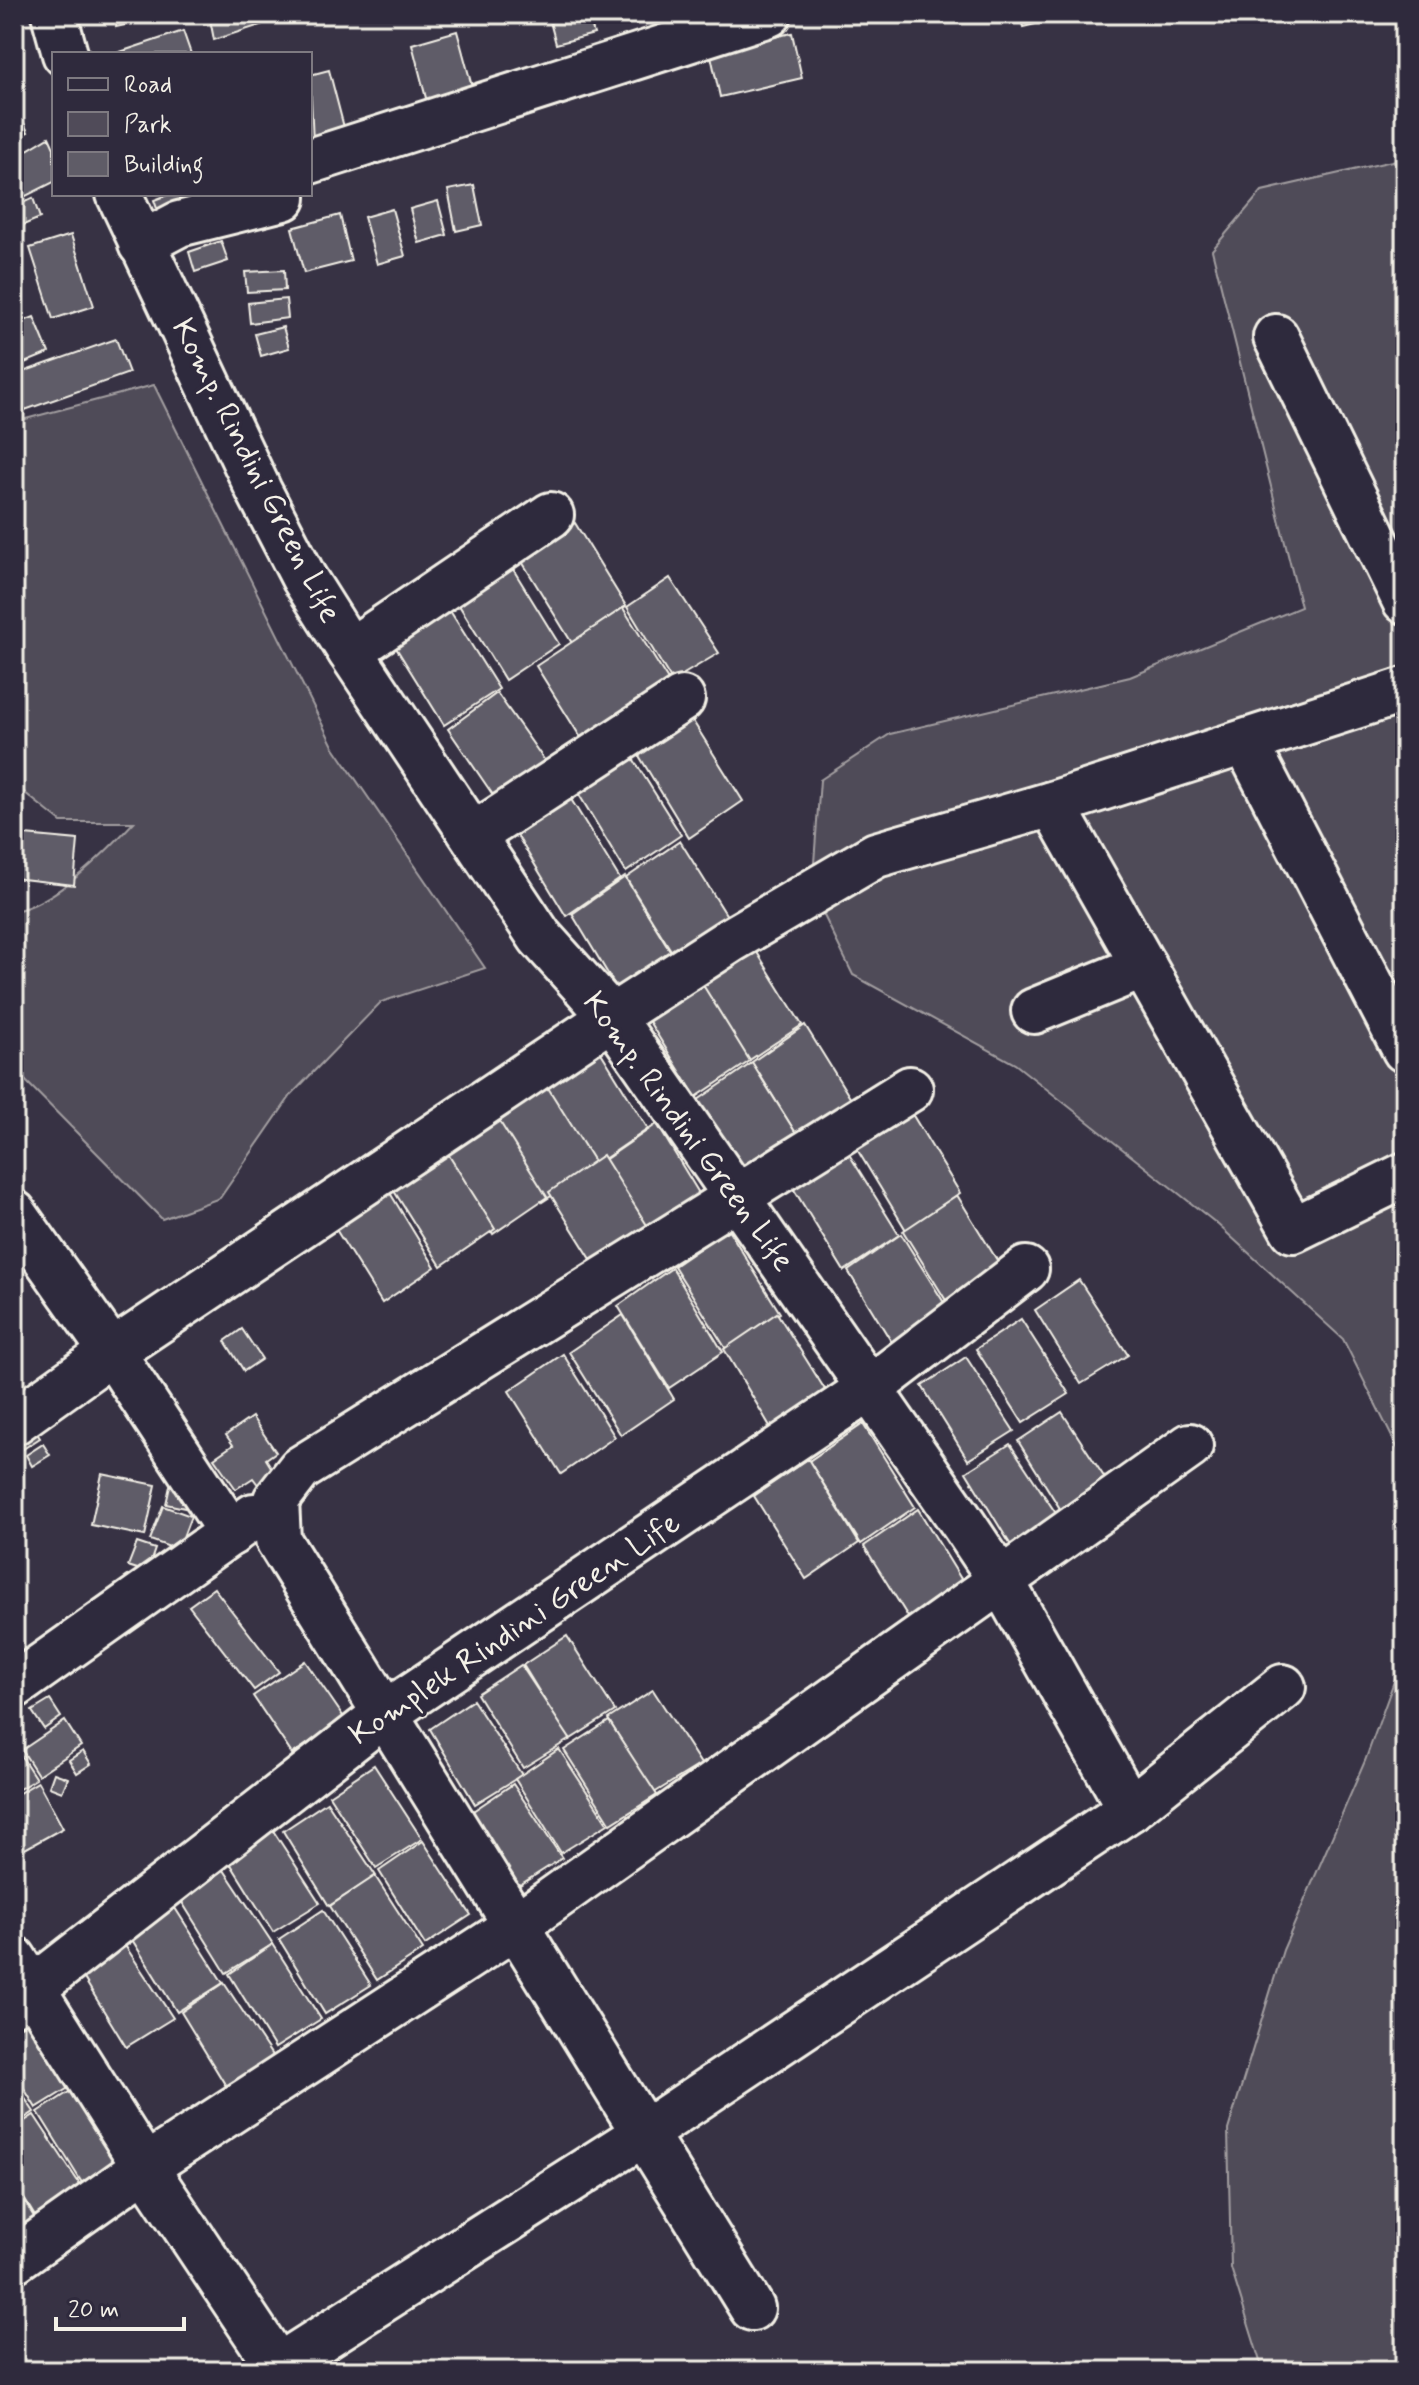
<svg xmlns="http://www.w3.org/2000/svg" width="1419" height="2385" viewBox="0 0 1419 2385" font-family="Mynerve,sans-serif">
  <rect width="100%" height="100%" fill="#373244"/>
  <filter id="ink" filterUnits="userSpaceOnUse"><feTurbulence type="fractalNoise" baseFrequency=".0125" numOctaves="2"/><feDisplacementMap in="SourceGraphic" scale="16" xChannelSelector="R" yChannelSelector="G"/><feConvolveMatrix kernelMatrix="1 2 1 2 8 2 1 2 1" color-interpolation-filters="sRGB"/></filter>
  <g filter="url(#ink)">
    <g fill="#504b59" stroke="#a29ea0" stroke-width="2">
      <polygon points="1405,158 1405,1463 1343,1339 1216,1223 1015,1064 853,975 812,891 820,780 890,734 1130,677 1301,607 1212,250 1262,191"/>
      <path d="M154,385L333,746L485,968L381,1002L292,1094L220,1198L162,1219L14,1069V911C56,903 105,853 134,822H61L14,784V422Z"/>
      <polygon points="1405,1651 1405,2371 1263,2371 1231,2268 1228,2130 1283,1950 1365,1761"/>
    </g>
    <g fill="#5f5c67" stroke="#f4f1e8" stroke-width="2">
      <polygon points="115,14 175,14 116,27"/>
      <polygon points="209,14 280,14 282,18 214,40"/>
      <polygon points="548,14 588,14 594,34 556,44"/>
      <polygon points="1019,14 1050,14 1052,20 1023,27"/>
      <polygon points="183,31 191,54 114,54"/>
      <polygon points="457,31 473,90 427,102 412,44"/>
      <polygon points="792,33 802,78 720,97 710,51"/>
      <polygon points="329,70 346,135 313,144 310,75"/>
      <polygon points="14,100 28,132 14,139"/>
      <polygon points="49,137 54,148 54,182 14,202 14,158"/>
      <polygon points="474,185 482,225 456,231 448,190"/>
      <polygon points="170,194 179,194 185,211 161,220 154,200"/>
      <polygon points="33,198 40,218 14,229 14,207"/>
      <polygon points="438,201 447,235 419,243 410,209"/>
      <polygon points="392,209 405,256 377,264 364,217"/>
      <polygon points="340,215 351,261 304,273 292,228"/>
      <polygon points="71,235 94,306 53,319 30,248"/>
      <polygon points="221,241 228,261 195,272 189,252"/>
      <polygon points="284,270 285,290 247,292 245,272"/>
      <polygon points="286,299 288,318 250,323 248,303"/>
      <polygon points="34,317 49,353 17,366 14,325"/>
      <polygon points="283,327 289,348 261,356 255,334"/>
      <polygon points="116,339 129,373 25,410 14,375"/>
      <polygon points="575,523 626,606 572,643 521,560"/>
      <polygon points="508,561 559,644 505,680 454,597"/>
      <polygon points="670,578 719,653 672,681 627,607"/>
      <polygon points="447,606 499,689 444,725 393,643"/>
      <polygon points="623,608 676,693 591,754 536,666"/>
      <polygon points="497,693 545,761 493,795 448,729"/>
      <polygon points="691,718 743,801 689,838 638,754"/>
      <polygon points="629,752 681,835 626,872 575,788"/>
      <polygon points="569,796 620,879 566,916 515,832"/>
      <polygon points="14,834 78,840 74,885 14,878"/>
      <polygon points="680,841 732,924 677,960 626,878"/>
      <polygon points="625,877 676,960 622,997 572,914"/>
      <polygon points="750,941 802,1025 748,1061 697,978"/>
      <polygon points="698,977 750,1061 696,1097 645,1015"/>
      <polygon points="805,1025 857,1109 803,1145 752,1062"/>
      <polygon points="597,1046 648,1129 594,1166 543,1082"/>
      <polygon points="752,1063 804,1146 749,1183 698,1100"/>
      <polygon points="545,1083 597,1166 542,1202 491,1119"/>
      <polygon points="909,1109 960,1193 906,1230 855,1146"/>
      <polygon points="495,1114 547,1197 493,1234 442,1150"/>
      <polygon points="657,1124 708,1208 654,1245 603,1161"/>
      <polygon points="443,1146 495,1229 441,1266 389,1183"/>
      <polygon points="847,1151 899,1235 844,1271 793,1188"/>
      <polygon points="603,1155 655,1238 601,1275 549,1192"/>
      <polygon points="384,1183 435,1267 382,1303 330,1220"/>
      <polygon points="957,1195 1008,1278 955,1315 903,1231"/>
      <polygon points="728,1229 780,1313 726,1349 674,1266"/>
      <polygon points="901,1234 953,1317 899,1354 848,1271"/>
      <polygon points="672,1268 723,1352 669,1388 618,1306"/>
      <polygon points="1079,1280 1128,1355 1081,1384 1035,1310"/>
      <polygon points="777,1313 829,1396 774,1433 724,1349"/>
      <polygon points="623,1315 674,1399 621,1435 569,1352"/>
      <polygon points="1021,1319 1069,1394 1023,1423 976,1349"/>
      <polygon points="242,1329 262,1359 244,1371 225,1341"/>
      <polygon points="563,1354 615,1437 561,1474 509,1391"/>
      <polygon points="966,1357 1014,1431 968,1460 922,1386"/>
      <polygon points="1062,1412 1110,1486 1064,1515 1018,1441"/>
      <polygon points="252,1417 276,1452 266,1459 276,1475 259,1486 253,1478 236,1489 214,1458 233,1445 226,1435"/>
      <polygon points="27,1418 40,1438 14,1455 14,1427"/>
      <polygon points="863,1424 915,1507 861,1544 809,1461"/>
      <polygon points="43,1444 50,1455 32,1466 26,1455"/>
      <polygon points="1010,1444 1059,1518 1012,1547 966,1472"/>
      <polygon points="808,1459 859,1543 806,1579 754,1496"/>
      <polygon points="102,1474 156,1485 145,1536 91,1525"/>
      <polygon points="172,1477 190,1481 185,1508 166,1504"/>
      <polygon points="163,1506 191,1516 178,1550 150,1540"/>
      <polygon points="918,1509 969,1592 915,1628 864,1546"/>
      <polygon points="137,1543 155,1549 147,1572 128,1566"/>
      <polygon points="214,1588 279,1672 254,1690 189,1606"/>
      <polygon points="567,1636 615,1711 569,1740 523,1665"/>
      <polygon points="305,1661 345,1719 292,1754 253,1696"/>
      <polygon points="521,1665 570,1739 523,1768 477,1694"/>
      <polygon points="653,1690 701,1764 654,1793 608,1719"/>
      <polygon points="50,1700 61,1717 44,1729 32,1711"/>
      <polygon points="473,1700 522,1775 475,1804 430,1729"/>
      <polygon points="65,1721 81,1746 38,1775 22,1750"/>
      <polygon points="609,1721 657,1795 611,1824 564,1750"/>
      <polygon points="14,1745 36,1779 14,1792"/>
      <polygon points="559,1749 608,1824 561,1853 515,1779"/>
      <polygon points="83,1751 91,1764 77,1773 69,1760"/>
      <polygon points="374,1765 422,1839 376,1868 329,1795"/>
      <polygon points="54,1773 68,1778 62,1792 49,1787"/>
      <polygon points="38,1782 63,1828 14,1855 14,1796"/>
      <polygon points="513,1784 562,1858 515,1888 470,1813"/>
      <polygon points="327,1802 376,1876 329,1906 283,1831"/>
      <polygon points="272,1829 320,1903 273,1932 227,1858"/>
      <polygon points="423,1841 471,1915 425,1945 379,1871"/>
      <polygon points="224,1870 273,1944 226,1973 180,1899"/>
      <polygon points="375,1876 423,1950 377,1980 330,1906"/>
      <polygon points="175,1908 223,1983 177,2012 131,1938"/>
      <polygon points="323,1910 371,1985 325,2014 279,1939"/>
      <polygon points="124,1944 173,2018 126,2047 80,1972"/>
      <polygon points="273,1944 321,2019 275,2048 229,1974"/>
      <polygon points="224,1983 273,2057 226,2086 181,2012"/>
      <polygon points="34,2005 83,2079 36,2108 14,2072 14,2018"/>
      <polygon points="14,2082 34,2112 14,2125"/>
      <polygon points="83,2083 131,2158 84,2186 38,2112"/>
      <polygon points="34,2115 83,2189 36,2218 14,2182 14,2128"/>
      <polygon points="14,2185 38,2223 14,2238"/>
    </g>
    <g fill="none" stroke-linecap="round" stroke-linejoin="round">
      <g stroke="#f4f1e8" stroke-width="50">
        <g id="minor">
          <polyline points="54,14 65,54"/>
          <polyline points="310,161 769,14"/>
          <polyline points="119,194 259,491 304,578 350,651 540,937 612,1017 964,1525 1002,1582 1130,1809 1283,1687"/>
          <polyline points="141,244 179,224 283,198 283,194"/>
          <polyline points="1276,337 1405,601"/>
          <polyline points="350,651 551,515"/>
          <polyline points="1246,743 1405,1050"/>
          <polyline points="1052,804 1293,1230 1405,1175"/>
          <polyline points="474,835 682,699"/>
          <polyline points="1034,1011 1144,966"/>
          <polyline points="14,1213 112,1352 231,1533"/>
          <polyline points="14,1422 112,1352 612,1017 731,940 876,855 1052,804 1405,690"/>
          <polyline points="14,1686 254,1516"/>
          <polyline points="14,1959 145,2167 281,2371"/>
          <polyline points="14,2003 386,1713 870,1388 1026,1269"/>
          <polyline points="14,2260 145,2167 514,1927 1190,1446"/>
          <polyline points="752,2308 278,1540 276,1500 300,1469 910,1089"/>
          <polyline points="271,2371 643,2134 1130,1809"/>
        </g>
      </g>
      <use href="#minor" stroke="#2f2a3d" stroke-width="44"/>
    </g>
  </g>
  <g text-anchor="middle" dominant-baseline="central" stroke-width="7" stroke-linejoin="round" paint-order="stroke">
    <g font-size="32" fill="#f4f1e8" stroke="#2f2a3d">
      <text transform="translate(256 471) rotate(63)">Komp. Rindini Green Life</text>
      <text transform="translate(688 1132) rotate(54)">Komp. Rindini Green Life</text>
      <text transform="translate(515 1629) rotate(-34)">Komplek Rindini Green Life</text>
    </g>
  </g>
  <rect width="1419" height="2385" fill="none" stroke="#2f2a3d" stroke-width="48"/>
  <rect x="24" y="24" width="1371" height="2337" fill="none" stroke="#f4f1e8" stroke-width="3" filter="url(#ink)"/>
  <rect x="52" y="52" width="260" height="144" fill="#2f2a3d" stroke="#7e7a81" stroke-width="2"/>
  <rect x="68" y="78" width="40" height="12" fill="#2f2a3d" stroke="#7e7a81" stroke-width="2"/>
  <text x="124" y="92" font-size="24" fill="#f4f1e8">Road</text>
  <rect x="68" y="112" width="40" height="24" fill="#504b59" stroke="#7e7a81" stroke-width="2"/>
  <text x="124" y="132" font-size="24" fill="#f4f1e8">Park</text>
  <rect x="68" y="152" width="40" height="24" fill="#5f5c67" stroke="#7e7a81" stroke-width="2"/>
  <text x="124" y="172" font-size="24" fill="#f4f1e8">Building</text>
  <path d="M56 2317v12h128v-12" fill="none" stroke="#f4f1e8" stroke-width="4"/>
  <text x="68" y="2317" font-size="24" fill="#f4f1e8" stroke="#2f2a3d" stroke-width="6" paint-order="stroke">20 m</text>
</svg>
